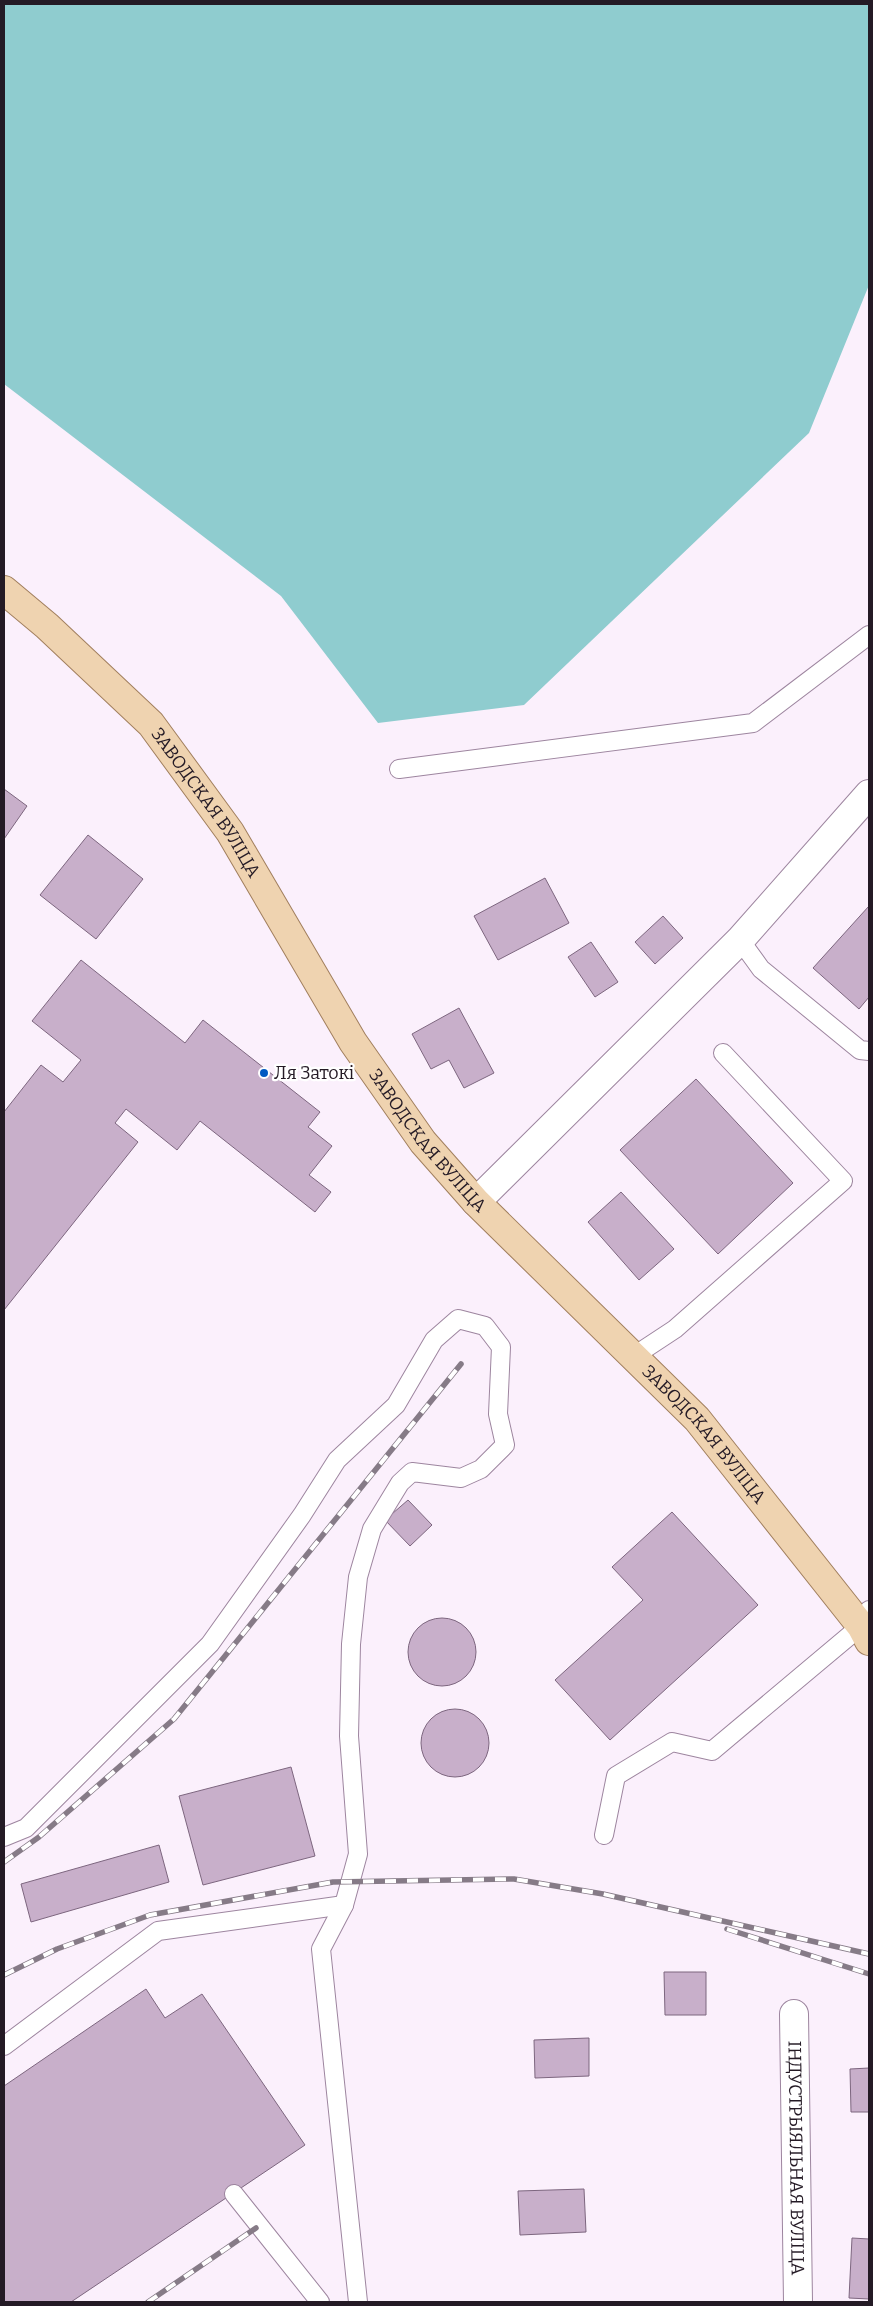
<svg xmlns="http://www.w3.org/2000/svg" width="873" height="2306" viewBox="0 0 873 2306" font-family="Bitter,serif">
  <rect width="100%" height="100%" fill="#fbf0fc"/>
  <polygon fill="#8fcccf" points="4,4 869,4 869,285 809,433 524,705 378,723 281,596 4,384"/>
  <g fill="#c8afca" stroke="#7d667f">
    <polygon points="4,789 27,806 4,839"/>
    <polygon points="88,835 143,879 96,939 40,895"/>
    <polygon points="545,878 569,923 498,960 474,916"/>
    <polygon points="869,906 869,997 859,1009 813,968"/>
    <polygon points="663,916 683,938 655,964 635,942"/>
    <polygon points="591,942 618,982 595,997 568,957"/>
    <polygon points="81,960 185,1043 203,1020 320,1112 308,1127 332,1146 309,1175 331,1192 315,1212 200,1121 177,1150 126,1109 115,1123 138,1142 4,1310 4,1112 41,1065 63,1082 81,1060 32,1021"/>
    <polygon points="459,1008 494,1073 464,1088 449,1060 431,1069 412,1034"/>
    <polygon points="696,1079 793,1183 718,1254 620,1150"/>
    <polygon points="621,1192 674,1249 639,1280 588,1222"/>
    <polygon points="408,1500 432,1525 410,1546 385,1520"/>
    <polygon points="672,1512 758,1605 610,1740 555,1680 643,1600 612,1567"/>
    <circle cx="442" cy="1652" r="34"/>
    <circle cx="455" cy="1743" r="34"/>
    <polygon points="291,1767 315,1856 203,1885 179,1796"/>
    <polygon points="159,1845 169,1882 31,1922 21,1884"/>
    <polygon points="664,1972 706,1972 706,2015 665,2015"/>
    <polygon points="146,1989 165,2018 202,1994 305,2145 71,2302 4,2302 4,2086"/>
    <polygon points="589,2038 589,2076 535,2078 534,2040"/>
    <polygon points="869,2068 869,2112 851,2112 850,2069"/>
    <polygon points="584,2189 586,2232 520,2235 518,2191"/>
    <polygon points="852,2238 869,2239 869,2299 849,2298"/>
  </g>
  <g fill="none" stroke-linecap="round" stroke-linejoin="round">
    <g stroke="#9d859f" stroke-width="20">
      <g id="lane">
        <polyline points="399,769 753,723 869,635"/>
        <polyline points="740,940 761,969 860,1050 869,1051"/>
        <polyline points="634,1356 675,1329 843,1181 723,1053"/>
        <polyline points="604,1835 616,1776 672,1742 712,1751 861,1626 869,1610"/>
        <polyline points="4,1837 26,1828 210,1644 302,1515 337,1460 396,1405 434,1340 458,1319 485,1326 501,1347 498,1414 505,1445 481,1469 461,1478 412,1472 400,1483 372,1529 358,1577 351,1644 349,1736 358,1854 344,1905 321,1949 358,2302"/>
        <polyline points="4,2046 158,1931 344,1905"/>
        <polyline points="234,2194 320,2302"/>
      </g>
    </g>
    <g stroke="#9d859f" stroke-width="30">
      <g id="street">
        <polyline points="476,1202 740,940 869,794"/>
        <path id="s1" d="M794,2014L798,2302"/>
      </g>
    </g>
    <g stroke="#a17f5e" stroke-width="30">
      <g id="primary">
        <path id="s2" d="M4,590L47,626L151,724L230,832L353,1042L423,1142L476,1202L697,1419L861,1626L869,1641"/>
      </g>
    </g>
    <use href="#lane" stroke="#fff" stroke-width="18"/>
    <use href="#street" stroke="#fff" stroke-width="28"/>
    <use href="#primary" stroke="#efd3b0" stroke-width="28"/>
    <g stroke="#867b87" stroke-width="5.5">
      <g id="rail">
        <polyline points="4,1862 39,1837 174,1719 461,1364"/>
        <polyline points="727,1929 869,1974"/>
        <polyline points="4,1975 57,1949 150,1915 333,1882 514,1879 603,1894 869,1954"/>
        <polyline points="148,2302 256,2228"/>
      </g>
    </g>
    <use href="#rail" stroke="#fff" stroke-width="4" stroke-dasharray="11" stroke-linecap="butt"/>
  </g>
  <circle fill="#0059c2" stroke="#fff" stroke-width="2" cx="264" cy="1073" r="5"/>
  <g text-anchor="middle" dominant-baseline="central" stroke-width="4.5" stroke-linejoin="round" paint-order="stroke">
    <g font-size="18" fill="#241a25" stroke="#fff">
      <text stroke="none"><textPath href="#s2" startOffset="295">ЗАВОДСКАЯ ВУЛІЦА</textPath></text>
      <text stroke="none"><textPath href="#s2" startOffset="700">ЗАВОДСКАЯ ВУЛІЦА</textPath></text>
      <text stroke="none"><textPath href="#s2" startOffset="1104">ЗАВОДСКАЯ ВУЛІЦА</textPath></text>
      <text stroke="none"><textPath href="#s1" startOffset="144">ІНДУСТРЫЯЛЬНАЯ ВУЛІЦА</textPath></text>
    </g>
    <g font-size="18" fill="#241a25" stroke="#fff" text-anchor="start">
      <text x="274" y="1073">Ля Затокі</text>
    </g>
  </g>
  <rect width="873" height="2306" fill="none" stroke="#241a25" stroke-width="10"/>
</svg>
